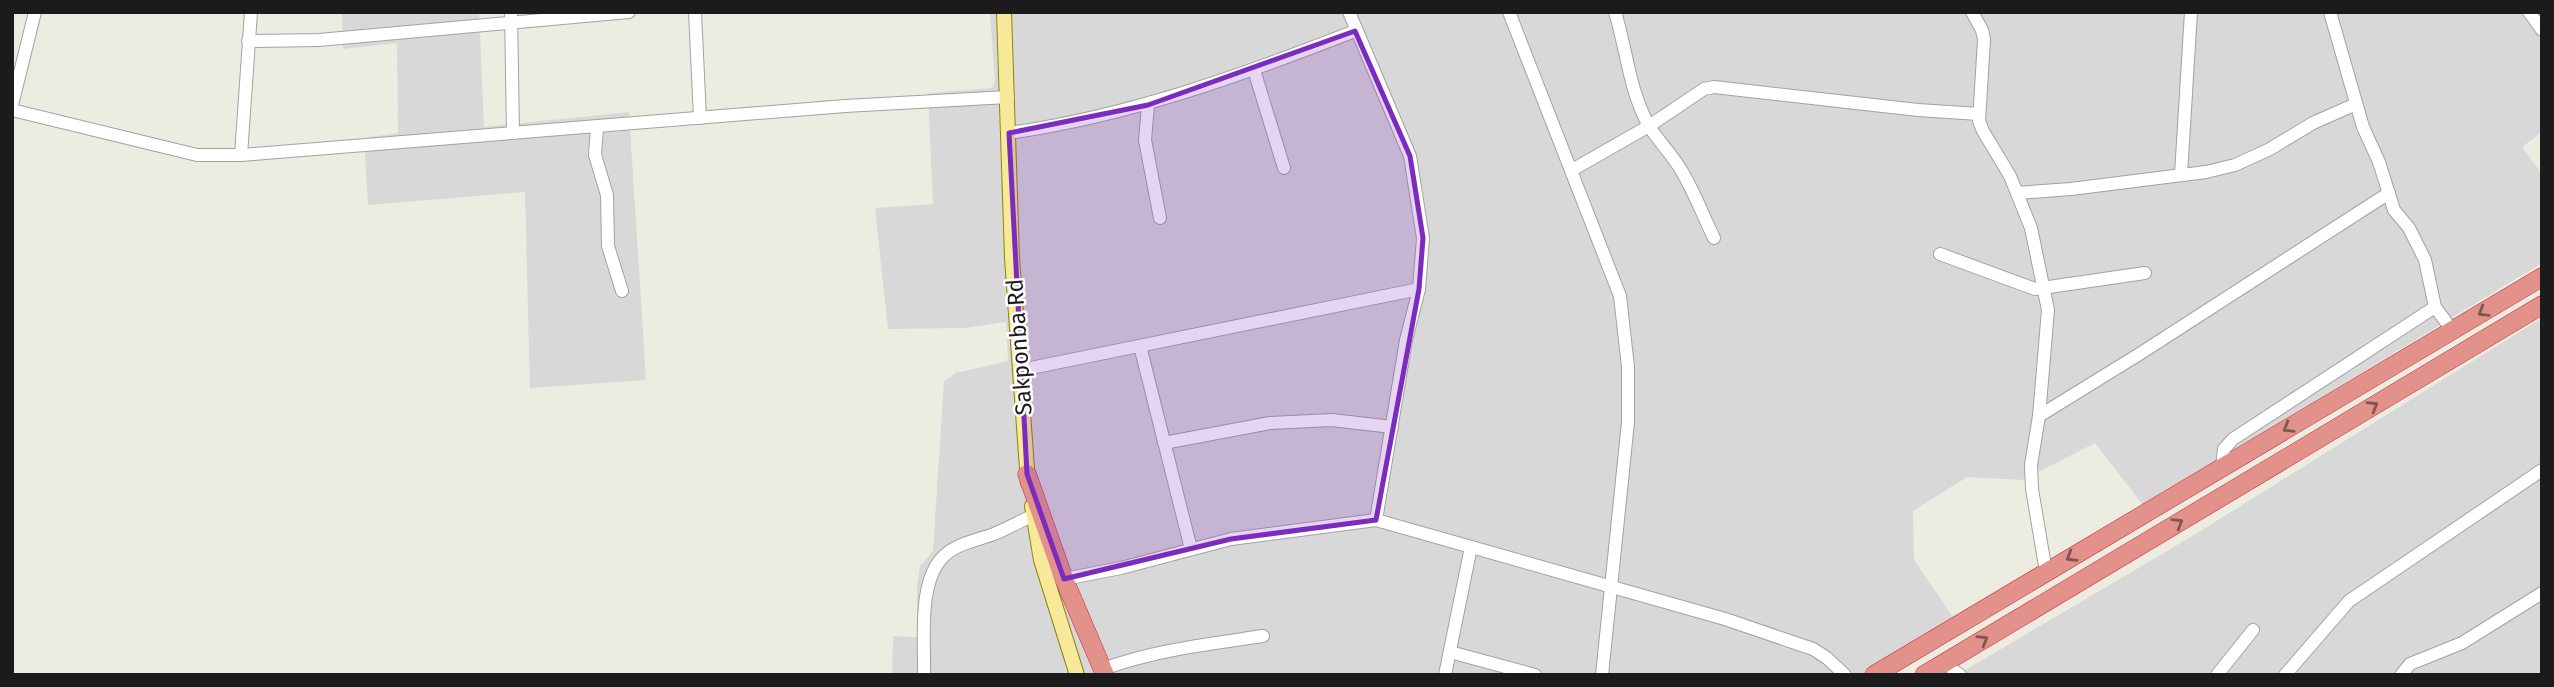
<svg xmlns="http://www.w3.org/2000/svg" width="2554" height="687" viewBox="0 0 2554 687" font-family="'Fira Sans',sans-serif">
  <rect width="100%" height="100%" fill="#ecece1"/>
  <g fill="#d9d8d8">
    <polygon points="342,12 479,12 484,127 629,112 646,380 530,388 525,192 368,205 364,138 398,133 397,43 343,49"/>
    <polygon points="990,12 2542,12 2542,132 2522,147 2542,174 2542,263 2143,505 2095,443 2022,480 1967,477 1913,511 1914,560 1953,617 1861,675 892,675 893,636 917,637 917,588 920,566 933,551 944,381 956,373 1008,361 1006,322 964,328 888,329 875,208 933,204 928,93 992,88 995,81"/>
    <polygon points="2542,318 2542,675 1957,675 2189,538"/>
  </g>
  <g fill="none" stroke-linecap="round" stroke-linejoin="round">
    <g stroke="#a2a2a2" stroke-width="14">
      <g id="minor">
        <polyline points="511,12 513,133"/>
        <polyline points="695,12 700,118"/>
        <polyline points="1349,12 1410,156 1423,238 1419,289 1406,340 1376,520"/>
        <polyline points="1509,12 1620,296 1628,367 1628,422 1602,675"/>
        <path d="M1615,12C1627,51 1629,90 1649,126C1658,141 1672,154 1681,170C1694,191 1703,216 1714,238"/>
        <polyline points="1972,12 1982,30 1984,40 1979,121 1983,131 2010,176 2031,228 2048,310 2039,416 2031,465 2032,489 2046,572"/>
        <polyline points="2330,12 2363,127 2379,162 2394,210 2409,228 2425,260 2435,307 2452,330"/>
        <polyline points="2529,12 2542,30"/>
        <polyline points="248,41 319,40 629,12"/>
        <polyline points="1254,70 1284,168"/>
        <polyline points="12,105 35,12"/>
        <polyline points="1148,105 1145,140 1160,218"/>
        <polyline points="12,110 197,155 241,155 845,106 1008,97"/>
        <polyline points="597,127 595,155 607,195 608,246 622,291"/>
        <path d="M1009,133C1130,116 1242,75 1355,31"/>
        <polyline points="241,155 251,12"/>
        <polyline points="1572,170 1649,126 1704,89 1714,87 1918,110 1979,114"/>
        <polyline points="2181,174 2191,12"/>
        <polyline points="2017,193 2071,189 2206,172 2235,165 2270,149 2313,123 2356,104"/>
        <polyline points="1940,254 2035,289 2145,273"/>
        <polyline points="1140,346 1191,549"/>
        <polyline points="1021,370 1419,289"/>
        <polyline points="2039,416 2141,353 2389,193"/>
        <polyline points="1164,443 1270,423 1332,420 1392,427"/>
        <polyline points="2222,467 2224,449 2233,439 2435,307"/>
        <polyline points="1064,579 1121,568 1231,539 1376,520 1725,619 1813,649 1827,658 1845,675"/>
        <polyline points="1450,652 1535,675"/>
        <polyline points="1944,663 1960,675"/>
        <path d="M1103,669C1155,650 1209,644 1263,636"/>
        <path d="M924,675C925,640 917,580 945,555C958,543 978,540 994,534C1008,528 1021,521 1034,515"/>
        <polyline points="1445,675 1471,547"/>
        <polyline points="2217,675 2253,630"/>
        <polyline points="2285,675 2349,601 2542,470"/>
        <polyline points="2401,675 2410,664 2462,643 2542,593"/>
      </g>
    </g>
    <g stroke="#8d8505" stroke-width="16">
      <g id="major">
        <polyline points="1004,12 1012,258 1028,483"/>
        <polyline points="1032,506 1041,560 1077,675"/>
      </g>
    </g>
    <g stroke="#cf2a35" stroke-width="19">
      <g id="highway">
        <polyline points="1027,474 1064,579 1105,675"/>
        <polyline points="1874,675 2542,277"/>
        <polyline points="1924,675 2542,305"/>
      </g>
    </g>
    <use href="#minor" stroke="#fff" stroke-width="12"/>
    <use href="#major" stroke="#f8e99a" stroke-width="14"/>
    <use href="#highway" stroke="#e2928a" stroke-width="18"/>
  </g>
  <defs><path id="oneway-chevron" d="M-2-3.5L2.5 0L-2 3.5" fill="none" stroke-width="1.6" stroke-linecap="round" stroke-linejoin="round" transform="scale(1.75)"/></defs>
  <g stroke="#7e5652">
    <use href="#oneway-chevron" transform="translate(2483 312) rotate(149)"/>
    <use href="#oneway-chevron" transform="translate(2373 406) rotate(-31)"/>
    <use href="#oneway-chevron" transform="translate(2288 428) rotate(149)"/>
    <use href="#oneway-chevron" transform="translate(2178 523) rotate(-31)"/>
    <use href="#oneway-chevron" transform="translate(2071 557) rotate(149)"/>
    <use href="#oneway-chevron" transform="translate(1983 640) rotate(-31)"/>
  </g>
  <path fill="#7b2cbf" fill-opacity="0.2" stroke="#7b2cbf" stroke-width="5" stroke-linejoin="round" d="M1355,31L1410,156L1423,238L1419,289L1376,520L1231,539L1064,579L1027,474L1009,133L1148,105Z"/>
  <g text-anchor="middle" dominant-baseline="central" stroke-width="5" stroke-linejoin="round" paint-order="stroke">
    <g font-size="23" fill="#1b1b1b" stroke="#fff">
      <text transform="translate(1019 347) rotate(-94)">Sakponba Rd</text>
    </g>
  </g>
  <rect width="2554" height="687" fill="none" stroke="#1b1b1b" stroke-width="28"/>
</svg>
